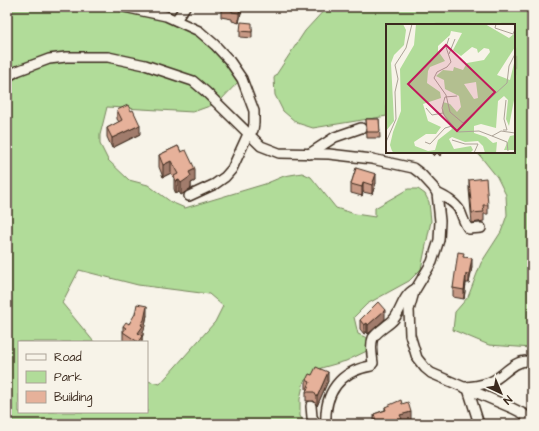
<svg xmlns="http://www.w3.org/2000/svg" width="539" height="431" viewBox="0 0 539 431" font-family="'Architects Daughter',sans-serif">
  <rect width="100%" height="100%" fill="#f7f3e8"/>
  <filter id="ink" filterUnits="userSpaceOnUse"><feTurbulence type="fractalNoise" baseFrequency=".025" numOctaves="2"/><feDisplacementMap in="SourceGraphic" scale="8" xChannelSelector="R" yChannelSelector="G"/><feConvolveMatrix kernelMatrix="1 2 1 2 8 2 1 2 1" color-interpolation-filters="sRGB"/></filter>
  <g filter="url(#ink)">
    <g fill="#b1dc99" stroke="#76835c" fill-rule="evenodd">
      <path d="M7,7H109L189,25L240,80L218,103L193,112L107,107L100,135V144L108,160L129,180L148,185L171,202L185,208L265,184L284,176L302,173L311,177L336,208L355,214L375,217V208L408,189H418L425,194L429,202L431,221L421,269L409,281L367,304L354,317L358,334L376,342L371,349L346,361L321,368L304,381L300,399V416L305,424H7ZM79,270L138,285L209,294L223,306L215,322L160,384L147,381V412H19V342H94L62,303Z"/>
      <polygon points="327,7 532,7 532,348 489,345 453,330 455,312 468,297 481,263 501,232 507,215 506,195 497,177 477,152 514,152 514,25 387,25 387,116 313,128 297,123 283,111 275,95 274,78 305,31"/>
    </g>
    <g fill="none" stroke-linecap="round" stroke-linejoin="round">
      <g stroke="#3b2a1e" stroke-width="12">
        <g id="minor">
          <polyline points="124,7 166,16 199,31 215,45 229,60 242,79 254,111 254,123 253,130 248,134 232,169 225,177 215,184 189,196"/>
          <polyline points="176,20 185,7"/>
          <polyline points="7,77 17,71 49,59 66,57 108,57 145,65 193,81 206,92 261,146 279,153 329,154 372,159 413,168 421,174 433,187 437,193 440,221 439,240 432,262 414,292 409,310 410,335 417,358 425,368 431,373 512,408 524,414 530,424"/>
          <polyline points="309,154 335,137 361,128"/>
          <path d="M437,193C445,197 455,202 460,211C463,217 464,224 469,229L481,228"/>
          <path d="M373,363C372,356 370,345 373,338C378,330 388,326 394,319C402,309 403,295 415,289"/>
          <path d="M466,387C474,386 486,385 494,380C505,374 514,361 527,361"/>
          <polyline points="468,389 479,424"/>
          <polyline points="311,406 312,417 316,424"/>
          <path d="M326,424C324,393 340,371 371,366"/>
        </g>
      </g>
      <use href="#minor" stroke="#f7f3e8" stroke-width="9"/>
    </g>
    <g fill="#c69884" stroke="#3b2a1e">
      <polygon points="221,7 242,7 239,23 232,21 232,19 221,17"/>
      <polygon points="252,29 252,38 240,37 240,31"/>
      <polygon points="117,110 140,134 112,148 107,137 107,128 119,122 117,119"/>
      <polygon points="366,119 379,119 380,138 367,138"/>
      <polygon points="178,146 195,181 191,183 191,188 181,195 179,192 176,194 174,189 174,178 171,173 163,177 159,167 159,155"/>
      <polygon points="430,152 443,152 440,156 437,153 434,156"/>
      <polygon points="356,168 376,183 372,194 363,192 362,196 351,193 351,184"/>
      <polygon points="469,180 488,205 488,214 484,214 484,221 472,223 469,189"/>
      <polygon points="464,257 472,267 469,283 466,283 464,299 453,297 453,288"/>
      <polygon points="147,315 144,330 143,332 143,335 142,337 142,342 123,341 123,326"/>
      <polygon points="385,319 368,334 367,332 364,334 360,329 360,320"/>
      <polygon points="532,355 532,377 529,375 529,371 527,370 527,360"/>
      <polygon points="306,380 328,381 317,406 314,401 306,401 306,392 307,390 306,389"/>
      <polygon points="402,404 411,421 402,424 374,424 374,414 385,410 385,407"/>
    </g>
    <g fill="#a17c6c" stroke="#3b2a1e">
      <polygon points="240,7 242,7 239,23 239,13"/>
      <polygon points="140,125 140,134 112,148 112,138"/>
      <polygon points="434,152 437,152 437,153 434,156"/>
      <polygon points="440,152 443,152 440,156"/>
      <polygon points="171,161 171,173 163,177 163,165"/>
      <polygon points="195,169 195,181 191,183 191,188 181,195 181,183 189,172"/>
      <polygon points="376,174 376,183 372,194 372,185"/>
      <polygon points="179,180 179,192 176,194 176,181"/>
      <polygon points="363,182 363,192 362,196 362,187"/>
      <polygon points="472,258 472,267 469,283 469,274"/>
      <polygon points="466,274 466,283 464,299 464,290"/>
      <polygon points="147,306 147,315 144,330 143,332 143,335 142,337 142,342 138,342 138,333 141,325"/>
      <polygon points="385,310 385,319 368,334 368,325"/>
      <polygon points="367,323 367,332 364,334 364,325"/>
      <polygon points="328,372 328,381 317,406 317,397"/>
      <polygon points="411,412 411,421 402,424 387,424 400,415"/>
    </g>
    <g fill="#e6b19a" stroke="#3b2a1e">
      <polygon points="221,7 240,7 239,13 232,12 232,10 221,8"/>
      <polygon points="241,22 252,23 252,32 240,31"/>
      <polygon points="128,105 131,111 133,110 140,125 112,138 107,128 122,120 117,110"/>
      <polygon points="366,119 379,119 380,132 367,132"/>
      <polygon points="178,146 181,152 186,150 195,169 189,172 191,176 181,183 179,180 176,181 174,176 178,174 171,161 163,165 159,155"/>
      <polygon points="356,168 376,174 372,185 363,182 362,187 351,184"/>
      <polygon points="486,178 488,205 483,205 484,212 472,213 469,180"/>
      <polygon points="458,252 464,253 463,257 472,258 469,274 466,274 464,290 453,288"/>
      <polygon points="378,302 385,310 368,325 367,323 364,325 360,320"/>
      <polygon points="137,304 147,306 144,320 141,325 143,326 138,333 142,336 138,342 123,332 126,328 123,326 126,322 129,324 135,314"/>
      <polygon points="532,355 532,368 529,366 531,363 527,360"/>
      <polygon points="316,367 328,372 317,397 314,392 306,392 310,382 306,380 309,374 312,375"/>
      <polygon points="401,400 402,404 408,402 411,412 400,415 402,419 387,424 377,424 374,414 386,410 385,407"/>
    </g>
  </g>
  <g transform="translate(386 24)">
    <rect width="129" height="129" fill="#f7f3e8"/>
    <path d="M0,0H17L20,6L18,21L8,31L5,39L8,97L0,107ZM30,0H99L123,14L129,9V23L111,51L124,56L129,35V71L123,102L120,95L122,76L118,72L112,77L110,104L95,100L88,102V109L100,113L107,119L111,118L110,129H99L97,122L92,117L79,118L66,113L63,115L68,125L85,122L87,126L84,129H8L6,127L4,121L7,108L15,87L14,45L28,21ZM65,7L76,9L67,26L75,32L86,23L91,25L92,29L98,24L103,25L104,28L98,36L81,39L77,46L68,43L67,47L57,46L50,52L58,56L59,65L73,72L75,83L71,88L64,80L57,78L56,88L66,105L52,116L49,126L42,127L29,122L28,118L40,110H50L55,103L42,97L37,80L55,74L54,68L41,59L42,47L44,43L59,37L52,27V22L64,11ZM90,58L92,74L88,75L78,60ZM129,111V126H118L124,112Z" fill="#b1dc99" fill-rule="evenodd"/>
    <path fill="none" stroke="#aca397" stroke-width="1" d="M110,0L109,4L127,10L129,5M63,14L60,23L65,38L61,43L51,48L48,54L60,71L64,88L77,99L121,59L123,42L129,30M63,30L69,15M71,72L59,73L56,84L58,91L72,108L93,107L106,112L115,107L129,109M40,84L46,91L57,89M117,106H121L118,95L120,76M106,112L121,118L122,127M66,116L79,120H92L88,129M0,118L10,95L9,68L12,55L9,41L20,24L26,0M39,118L44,120L59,104L66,102"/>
    <path fill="#c2185b" fill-opacity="0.15" stroke="#c2185b" stroke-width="2" d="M60,21L109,68L71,107L22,60Z"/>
    <rect width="129" height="129" fill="none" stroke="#3b2a1e" stroke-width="2"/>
  </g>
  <rect width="539" height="431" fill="none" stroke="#f7f3e8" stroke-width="24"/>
  <rect x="12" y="12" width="515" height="407" fill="none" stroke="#3b2a1e" stroke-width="1.5" filter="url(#ink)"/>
  <rect x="18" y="341" width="130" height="72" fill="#f7f3e8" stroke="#aca397"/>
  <rect x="26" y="354" width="20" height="6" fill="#f7f3e8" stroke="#aca397"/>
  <text x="54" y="361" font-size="12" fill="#3b2a1e">Road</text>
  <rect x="26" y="371" width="20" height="12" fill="#b1dc99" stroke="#aca397"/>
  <text x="54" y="381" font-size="12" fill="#3b2a1e">Park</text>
  <rect x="26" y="391" width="20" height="12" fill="#e6b19a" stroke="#aca397"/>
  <text x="54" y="401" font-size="12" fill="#3b2a1e">Building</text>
  <g transform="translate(501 393) rotate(136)" stroke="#f7f3e8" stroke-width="3" paint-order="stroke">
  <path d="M0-3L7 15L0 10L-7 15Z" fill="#3b2a1e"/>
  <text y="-6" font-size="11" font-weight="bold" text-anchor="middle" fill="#3b2a1e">N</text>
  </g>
</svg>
